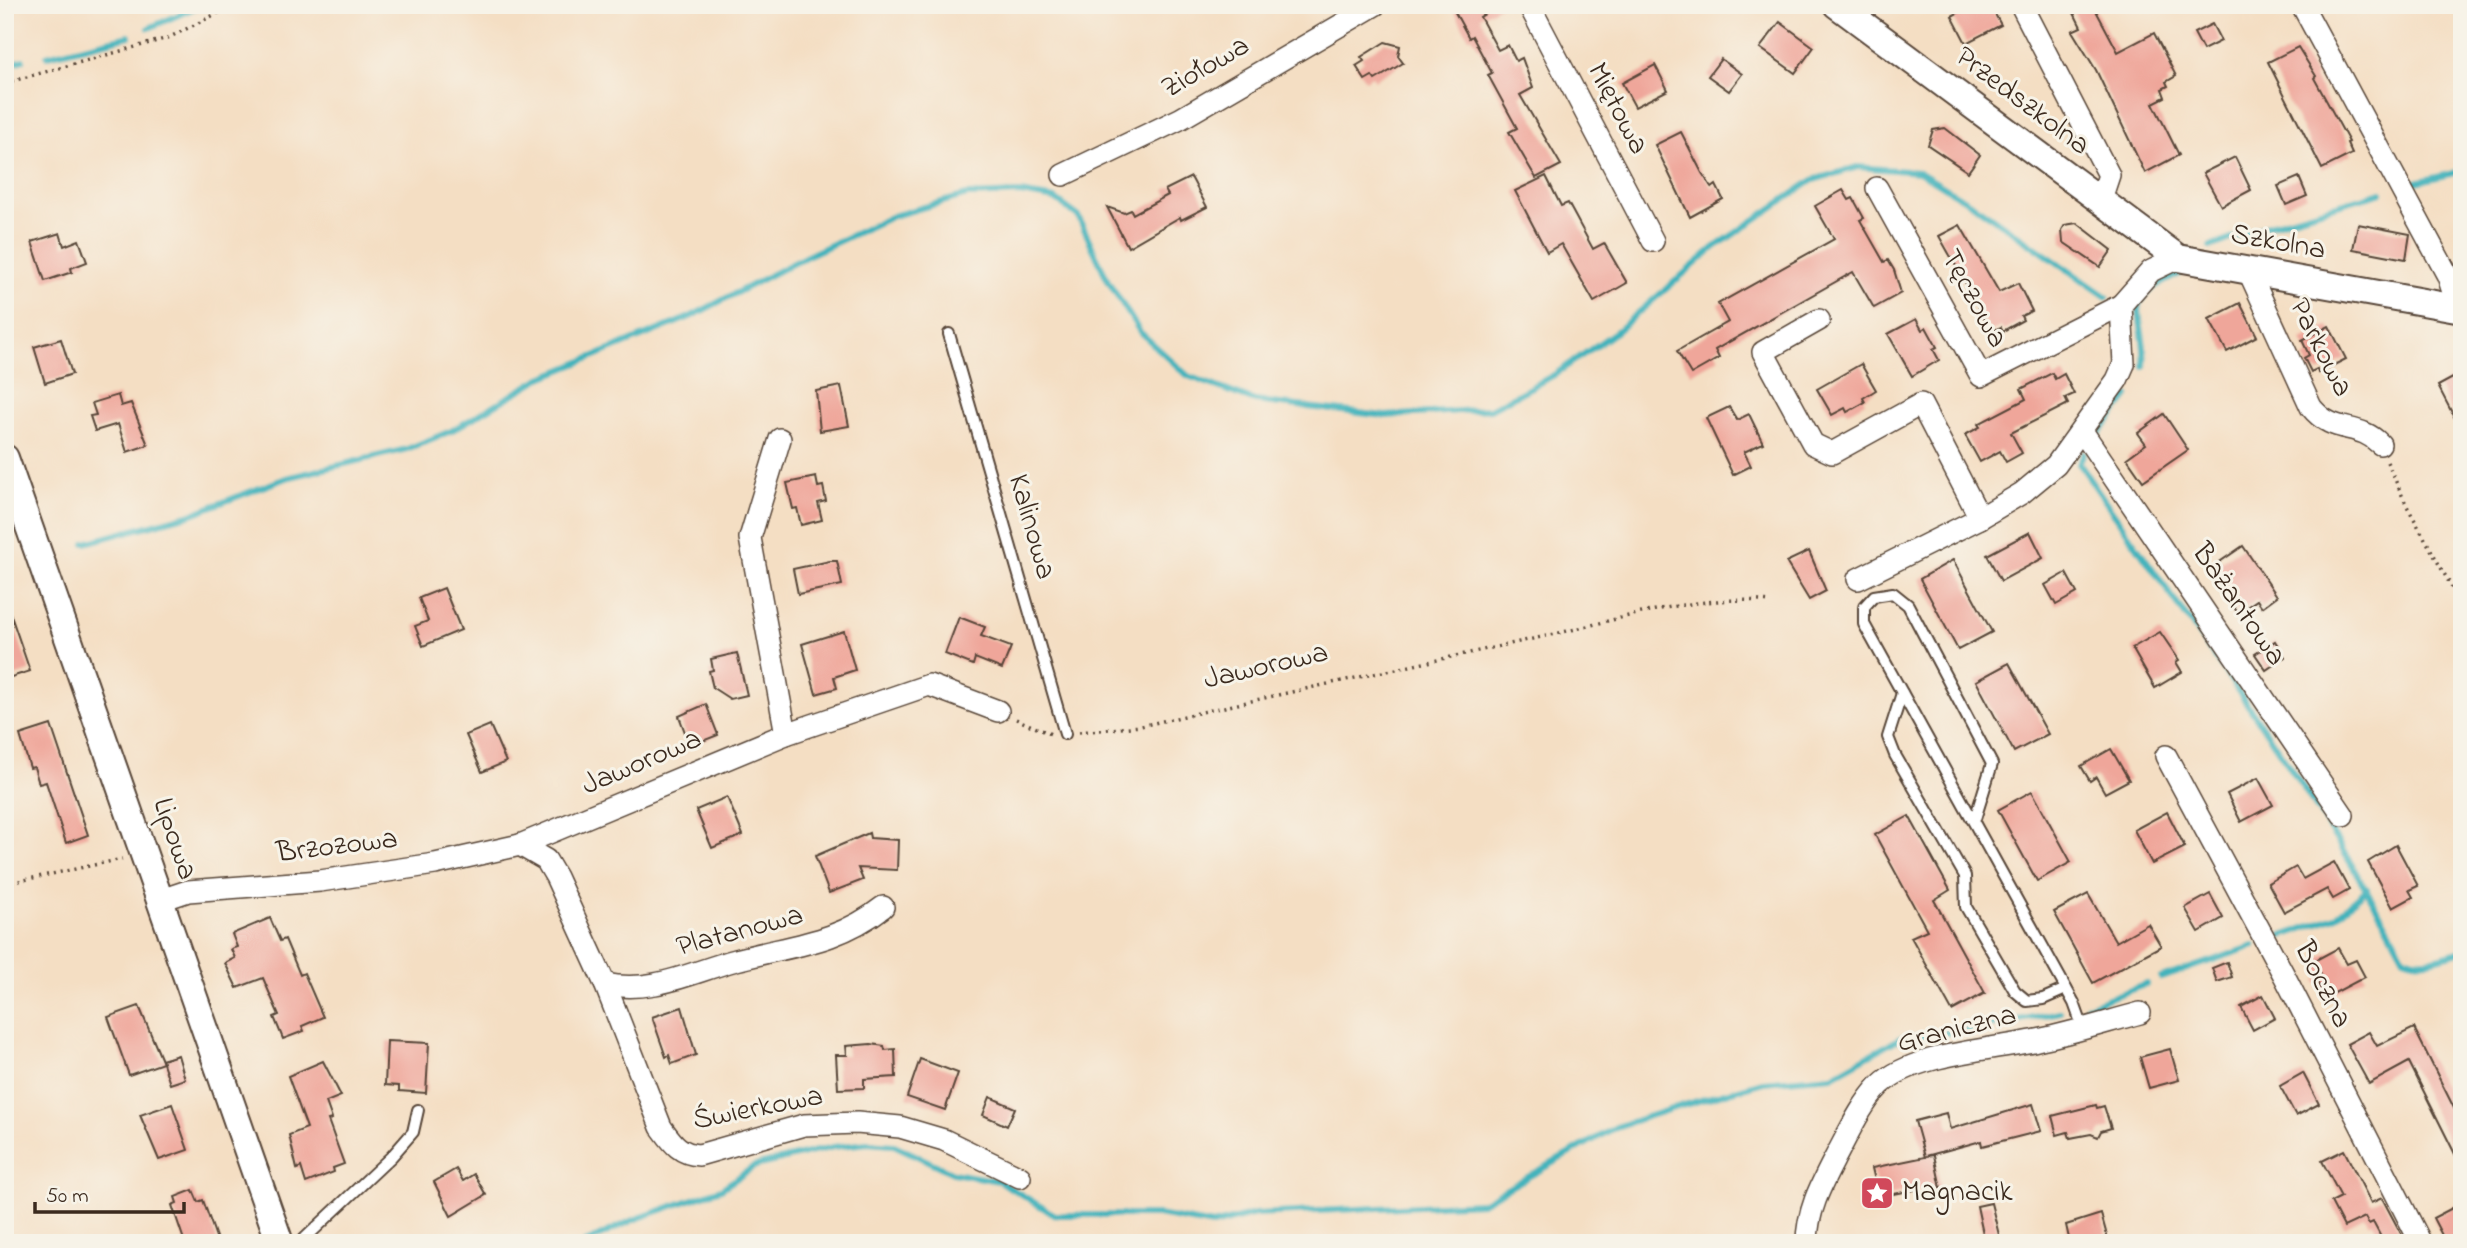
<svg xmlns="http://www.w3.org/2000/svg" width="2467" height="1248" viewBox="0 0 2467 1248" font-family="'Indie Flower',sans-serif">
  <rect width="100%" height="100%" fill="#f7f3e8"/>
  <filter id="ink" filterUnits="userSpaceOnUse"><feTurbulence type="fractalNoise" baseFrequency=".0143" numOctaves="2"/><feDisplacementMap in="SourceGraphic" scale="14" xChannelSelector="R" yChannelSelector="G"/><feConvolveMatrix kernelMatrix="1 2 1 2 8 2 1 2 1" color-interpolation-filters="sRGB"/></filter>
  <filter id="wash" filterUnits="userSpaceOnUse"><feTurbulence type="fractalNoise" baseFrequency=".00686" numOctaves="4" result="noise"/><feDisplacementMap in="SourceGraphic" scale="28" xChannelSelector="R" yChannelSelector="G"/><feGaussianBlur stdDeviation="1.57" result="paint"/><feColorMatrix in="noise" values="0 0 0 0 0 0 0 0 0 0 0 0 0 0 0 0 0 1.4 0 .05"/><feComposite in="paint" operator="in"/></filter>
  <g filter="url(#wash)">
    <rect width="100%" height="100%" fill="#f4dec3"/>
    <g fill="none" stroke-linecap="round" stroke-linejoin="round">
      <g stroke="#43b3bc" stroke-width="6">
        <polyline points="149,28 201,5"/>
        <polyline points="47,56 129,36"/>
        <polyline points="5,66 23,60"/>
        <polyline points="2408,184 2462,171"/>
        <polyline points="2210,247 2265,226 2382,192"/>
        <path d="M2144,366C2147,344 2138,325 2139,303L2154,287L2181,273"/>
        <polyline points="2097,437 2128,396"/>
        <path d="M2084,453L2079,463C2190,626 2311,782 2404,957C2423,965 2440,957 2459,952"/>
        <polyline points="85,543 192,514 286,478 407,449 451,431 539,379 690,317 807,256 893,216 967,195 1020,193 1055,199 1078,216 1108,281 1140,332 1188,376 1255,401 1385,416 1490,409 1554,375 1617,331 1715,247 1813,180 1858,167 1919,172 1980,209 2107,297"/>
        <polyline points="2277,938 2335,917 2367,889"/>
        <polyline points="2161,978 2254,946"/>
        <polyline points="2087,1006 2147,984"/>
        <polyline points="585,1243 633,1220 721,1189 755,1166 833,1147 867,1143 894,1145 953,1173 999,1181 1055,1215 1158,1215 1213,1225 1255,1214 1482,1203 1616,1127 1674,1108 1763,1082 1832,1076 1900,1038 1962,1031 2060,1012"/>
      </g>
    </g>
    <g id="blocks">
      <g fill="#efa69a">
        <polygon points="1451,5 1501,5 1480,17 1498,50 1508,45 1516,61 1522,58 1533,88 1520,95 1561,165 1536,178 1509,132 1517,128 1488,75 1492,73 1472,36 1469,38"/>
        <polygon points="1972,5 1990,5 2001,25 1966,43 1952,16"/>
        <polygon points="2070,5 2093,5 2118,52 2154,33 2176,76 2166,82 2168,86 2162,89 2165,97 2153,103 2179,155 2145,173 2096,70 2072,31 2081,27"/>
        <polygon points="1780,22 1814,47 1795,73 1760,48"/>
        <polygon points="2212,24 2221,41 2203,50 2194,33"/>
        <polygon points="1385,42 1400,46 1398,56 1403,63 1375,80 1372,76 1365,80 1356,66 1364,61 1361,57"/>
        <polygon points="2298,47 2316,76 2314,78 2349,142 2347,143 2352,154 2322,169 2268,62"/>
        <polygon points="1721,59 1742,74 1729,91 1708,76"/>
        <polygon points="1655,65 1668,90 1635,107 1622,83"/>
        <polygon points="1945,128 1980,155 1968,172 1928,145 1933,130"/>
        <polygon points="1681,132 1702,173 1712,188 1716,185 1723,199 1690,217 1655,145"/>
        <polygon points="2235,157 2251,190 2221,206 2203,173"/>
        <polygon points="1546,176 1561,206 1568,203 1593,249 1604,243 1627,283 1594,302 1561,244 1547,252 1515,191"/>
        <polygon points="1191,177 1207,207 1181,220 1180,217 1128,247 1107,207 1124,213 1131,210 1133,214 1168,195 1165,190"/>
        <polygon points="2299,177 2307,196 2286,205 2278,186"/>
        <polygon points="1843,190 1849,200 1853,198 1864,218 1860,220 1884,262 1888,260 1894,270 1901,293 1874,308 1853,272 1715,350 1719,358 1691,374 1677,351 1728,322 1718,304 1834,239 1815,206"/>
        <polygon points="2077,223 2112,250 2100,267 2063,242 2062,230 2065,225"/>
        <polygon points="2358,224 2410,234 2406,259 2353,249"/>
        <polygon points="1960,225 1999,292 2018,283 2032,311 2021,316 2023,320 2003,331 2001,327 1990,332 1977,303 1939,236"/>
        <polygon points="60,233 64,246 79,240 87,262 71,268 72,272 45,281 32,242"/>
        <polygon points="2240,303 2257,336 2227,352 2209,319"/>
        <polygon points="1916,319 1922,330 1926,327 1937,347 1933,349 1939,360 1912,376 1888,334"/>
        <polygon points="2329,326 2346,359 2318,373 2317,369 2311,372 2304,358 2309,355 2302,340"/>
        <polygon points="61,339 72,374 45,383 34,347"/>
        <polygon points="1861,364 1876,390 1863,398 1865,402 1847,412 1845,408 1832,415 1817,389"/>
        <polygon points="2052,373 2055,379 2064,374 2074,394 2065,398 2068,404 2011,433 2022,453 2006,462 2000,451 1980,462 1965,435 1980,427 1978,424 2026,399 2021,389"/>
        <polygon points="2462,373 2462,432 2438,386"/>
        <polygon points="841,386 849,426 820,431 816,391"/>
        <polygon points="118,395 121,406 131,403 148,445 127,452 118,424 95,431 90,416 96,415 92,403"/>
        <polygon points="1729,407 1737,420 1749,414 1763,443 1744,452 1751,466 1733,475 1706,418"/>
        <polygon points="2164,414 2188,450 2143,481 2127,458 2146,444 2138,433"/>
        <polygon points="816,477 818,487 823,486 826,501 818,503 822,520 801,525 797,508 793,509 787,483"/>
        <polygon points="2030,532 2043,558 2001,581 1987,555"/>
        <polygon points="2243,546 2277,596 2262,607 2257,600 2238,613 2208,570"/>
        <polygon points="1809,551 1826,591 1809,600 1786,562"/>
        <polygon points="1953,560 1992,632 1958,650 1920,579"/>
        <polygon points="830,561 837,561 842,585 798,594 793,569"/>
        <polygon points="2066,573 2077,593 2056,605 2045,585"/>
        <polygon points="444,588 461,630 423,646 415,626 428,621 419,598"/>
        <polygon points="5,607 8,607 30,671 5,679"/>
        <polygon points="959,617 985,627 981,636 1011,647 1002,669 975,658 973,665 945,654"/>
        <polygon points="844,631 855,670 834,677 837,688 816,694 802,644"/>
        <polygon points="2160,632 2179,660 2176,662 2182,672 2155,688 2132,648"/>
        <polygon points="2275,641 2285,657 2266,670 2255,654"/>
        <polygon points="737,653 747,695 730,699 713,688 709,671 713,670 711,659"/>
        <polygon points="2009,663 2048,734 2014,752 1976,681"/>
        <polygon points="706,704 718,735 690,746 679,716"/>
        <polygon points="51,725 88,835 66,843 46,782 39,784 34,767 30,768 20,735"/>
        <polygon points="490,725 506,762 482,772 466,735"/>
        <polygon points="2111,749 2129,780 2105,793 2096,777 2090,781 2081,766"/>
        <polygon points="2258,778 2273,805 2241,822 2227,794"/>
        <polygon points="2032,791 2071,862 2037,881 1998,810"/>
        <polygon points="727,797 743,835 712,848 696,810"/>
        <polygon points="2167,812 2185,847 2152,864 2134,830"/>
        <polygon points="1909,816 1950,890 1934,900 1985,993 1952,1011 1911,937 1927,930 1875,835"/>
        <polygon points="869,833 870,838 898,840 897,870 858,868 863,880 829,893 815,856"/>
        <polygon points="2396,845 2418,886 2409,890 2413,897 2393,908 2368,862"/>
        <polygon points="2334,862 2349,890 2333,899 2327,889 2284,912 2268,883 2296,867 2303,879"/>
        <polygon points="2088,894 2116,942 2148,924 2161,946 2093,983 2054,912"/>
        <polygon points="2210,894 2223,918 2199,932 2185,908"/>
        <polygon points="270,918 280,941 285,939 300,975 304,973 323,1017 302,1026 304,1031 283,1039 274,1017 279,1015 263,978 237,988 225,963 235,958 231,949 237,947 232,934"/>
        <polygon points="2338,948 2347,964 2356,960 2365,977 2325,998 2316,980 2322,977 2314,961"/>
        <polygon points="2227,962 2232,977 2217,982 2212,968"/>
        <polygon points="2263,995 2275,1018 2253,1030 2241,1007"/>
        <polygon points="139,1006 163,1063 129,1075 108,1017"/>
        <polygon points="682,1007 696,1055 672,1064 669,1055 666,1057 652,1017"/>
        <polygon points="2414,1028 2462,1124 2462,1168 2409,1062 2369,1084 2347,1044 2369,1032 2377,1046"/>
        <polygon points="387,1041 429,1043 426,1093 399,1091 399,1086 385,1085"/>
        <polygon points="871,1044 884,1046 885,1050 895,1049 896,1077 864,1079 864,1088 838,1089 836,1055 847,1055 846,1046"/>
        <polygon points="2170,1049 2179,1080 2149,1088 2140,1057"/>
        <polygon points="178,1055 185,1079 170,1084 162,1060"/>
        <polygon points="920,1059 958,1073 945,1110 907,1097"/>
        <polygon points="323,1061 341,1096 326,1102 332,1119 328,1120 344,1164 333,1168 334,1172 306,1183 301,1167 297,1169 289,1135 307,1128 288,1076"/>
        <polygon points="2303,1073 2319,1104 2296,1116 2280,1086"/>
        <polygon points="990,1097 1015,1108 1007,1126 983,1115"/>
        <polygon points="172,1104 188,1150 159,1160 140,1115"/>
        <polygon points="2033,1104 2041,1131 1982,1146 1981,1141 1926,1156 1934,1155 1942,1193 1921,1197 1919,1189 1889,1195 1889,1191 1878,1193 1872,1168 1925,1157 1915,1121 1946,1113 1950,1129"/>
        <polygon points="2096,1105 2097,1108 2104,1106 2111,1128 2101,1131 2098,1137 2091,1134 2070,1138 2068,1132 2057,1135 2052,1116"/>
        <polygon points="2344,1150 2371,1203 2382,1198 2406,1243 2384,1243 2373,1222 2369,1224 2365,1217 2344,1227 2331,1202 2341,1197 2322,1161"/>
        <polygon points="456,1169 463,1181 474,1174 486,1195 451,1216 434,1182"/>
        <polygon points="193,1190 198,1202 203,1200 218,1243 185,1243 172,1205 177,1203 175,1197"/>
        <polygon points="1991,1203 2001,1243 1985,1243 1977,1206"/>
        <polygon points="2462,1203 2462,1239 2446,1243 2433,1218"/>
        <polygon points="2101,1214 2109,1243 2070,1243 2066,1225"/>
      </g>
    </g>
  </g>
  <g filter="url(#ink)">
    <use href="#blocks" fill-opacity="0" stroke="#574537" stroke-width="2"/>
    <g fill="none" stroke-linecap="round" stroke-linejoin="round">
      <g stroke="#574537" stroke-width="14">
        <g id="service">
          <polyline points="949,334 1065,734"/>
          <polyline points="1902,693 1888,737 1895,755 1965,876 1966,907 2015,991 2027,1001 2043,999 2066,989"/>
          <polyline points="1974,822 1992,764 1908,605 1893,593 1874,596 1864,607 1864,624 2074,1003 2083,1028"/>
          <polyline points="300,1243 392,1156 413,1132 418,1110"/>
        </g>
      </g>
      <g stroke="#574537" stroke-width="24">
        <g id="minor">
          <polyline points="1529,5 1653,241"/>
          <polyline points="2021,5 2109,175 2100,202"/>
          <polyline points="2302,5 2448,276 2453,292 2454,307"/>
          <polyline points="1063,175 1180,119 1375,5"/>
          <polyline points="1877,188 1981,376 2121,305"/>
          <path d="M2249,272L2311,407C2334,436 2358,421 2380,444"/>
          <polyline points="1819,320 1763,352 1813,444 1832,453 1921,404 1980,518"/>
          <polyline points="2082,431 2343,815"/>
          <polyline points="780,439 750,538 786,734"/>
          <polyline points="1858,579 1980,518 2022,493 2056,465 2117,380 2124,364 2121,305 2151,271 2178,258"/>
          <polyline points="2166,756 2285,977 2421,1243"/>
          <path d="M520,845L546,860L556,877L605,984L661,1127C672,1142 679,1154 699,1155L804,1125L857,1123L900,1127L944,1140L1020,1177"/>
          <polyline points="161,900 188,891 320,881 435,864 520,845 786,734 929,685 998,711"/>
          <path d="M605,984C652,994 691,972 736,960C791,945 836,944 883,907"/>
          <path d="M1807,1243C1807,1211 1821,1185 1835,1158C1848,1134 1861,1105 1880,1085C1913,1053 1993,1050 2037,1040C2072,1033 2106,1022 2140,1013"/>
        </g>
      </g>
      <g stroke="#574537" stroke-width="30">
        <g id="tertiary">
          <polyline points="1837,5 2178,258 2462,309"/>
          <polyline points="5,458 280,1243"/>
        </g>
      </g>
      <g stroke="#574537" stroke-width="3.5" stroke-dasharray="2 5" stroke-linecap="butt">
        <polyline points="5,83 168,38 234,5"/>
        <polyline points="2387,462 2407,506 2462,606"/>
        <polyline points="1016,719 1051,734"/>
        <path d="M1079,732L1141,726C1275,695 1411,666 1546,636C1618,620 1696,593 1770,602"/>
        <polyline points="5,884 122,859"/>
      </g>
      <use href="#service" stroke="#fff" stroke-width="10"/>
      <use href="#minor" stroke="#fff" stroke-width="21"/>
      <use href="#tertiary" stroke="#fff" stroke-width="26"/>
    </g>
  </g>
  <defs>
    <g id="sight-square" transform="scale(1.75)"><rect x="-9" y="-9" width="18" height="18" rx="4" fill="#d1495b" stroke="#f7f3e8"/><path d="M0-6L1.8-2.2L6-1.7L2.9 1.2L3.7 5.4L0 3.3L-3.7 5.4L-2.9 1.2L-6-1.7L-1.8-2.2Z" fill="#fff"/></g>
  </defs>
  <g fill-rule="evenodd">
    <use href="#sight-square" x="1877" y="1193"/>
  </g>
  <g text-anchor="middle" dominant-baseline="central" stroke-width="6" stroke-linejoin="round" paint-order="stroke">
    <g font-size="30" fill="#3b2a1e" stroke="#f7f3e8">
      <text transform="translate(1206 68) rotate(-30)">Ziołowa</text>
      <text transform="translate(2022 102) rotate(37)">Przedszkolna</text>
      <text transform="translate(1617 109) rotate(62)">Miętowa</text>
      <text transform="translate(2278 243) rotate(10)">Szkolna</text>
      <text transform="translate(1973 299) rotate(61)">Tęczowa</text>
      <text transform="translate(2320 348) rotate(63)">Parkowa</text>
      <text transform="translate(1031 527) rotate(74)">Kalinowa</text>
      <text transform="translate(2238 605) rotate(55)">Bażantowa</text>
      <text transform="translate(1266 667) rotate(-13)">Jaworowa</text>
      <text transform="translate(642 763) rotate(-23)">Jaworowa</text>
      <text transform="translate(174 839) rotate(71)">Lipowa</text>
      <text transform="translate(337 847) rotate(-7)">Brzozowa</text>
      <text transform="translate(740 932) rotate(-15)">Platanowa</text>
      <text transform="translate(2322 985) rotate(63)">Boczna</text>
      <text transform="translate(1957 1030) rotate(-14)">Graniczna</text>
      <text transform="translate(758 1109) rotate(-11)">Świerkowa</text>
    </g>
    <g font-size="30" fill="#3b2a1e" stroke="#f7f3e8" text-anchor="start">
      <text x="1902" y="1193">Magnacik</text>
    </g>
  </g>
  <rect width="2467" height="1248" fill="none" stroke="#f7f3e8" stroke-width="28"/>
  <path d="M35 1202v10h149v-10" fill="none" stroke="#3b2a1e" stroke-width="3.5"/>
  <text x="46" y="1202" font-size="21" fill="#3b2a1e" stroke="#f7f3e8" stroke-width="5" paint-order="stroke">50 m</text>
</svg>
